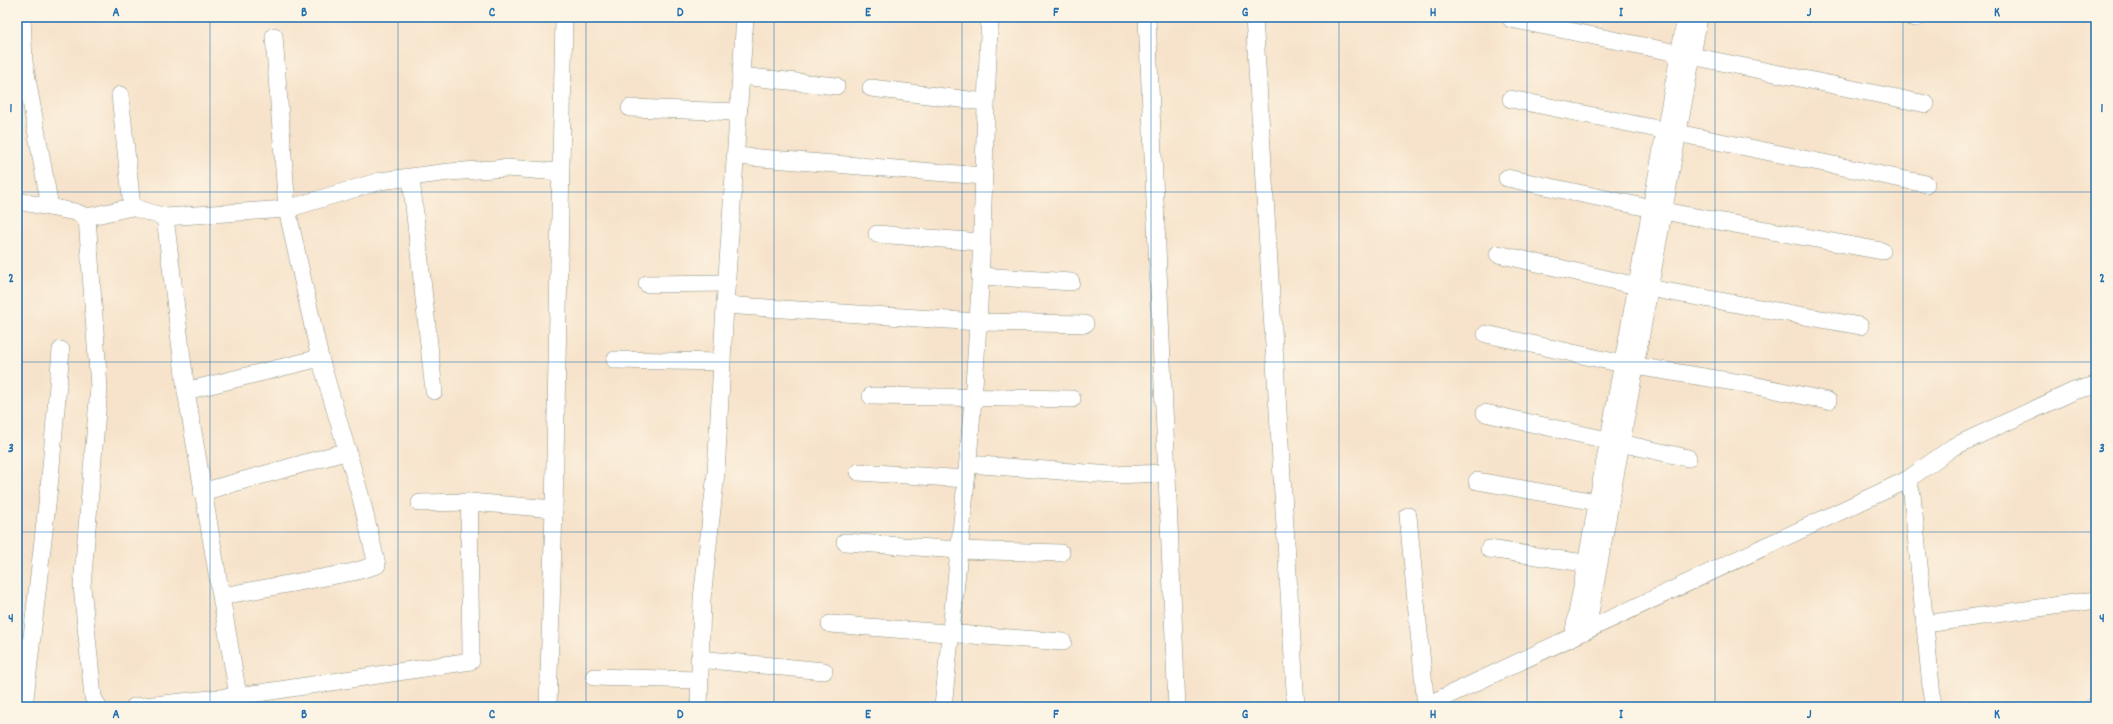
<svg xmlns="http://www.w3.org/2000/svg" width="2113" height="724" viewBox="0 0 2113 724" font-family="Dekko,sans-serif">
  <rect width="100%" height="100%" fill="#fcf5e5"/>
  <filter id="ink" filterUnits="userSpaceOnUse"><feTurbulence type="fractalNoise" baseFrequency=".025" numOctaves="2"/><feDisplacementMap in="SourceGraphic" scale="8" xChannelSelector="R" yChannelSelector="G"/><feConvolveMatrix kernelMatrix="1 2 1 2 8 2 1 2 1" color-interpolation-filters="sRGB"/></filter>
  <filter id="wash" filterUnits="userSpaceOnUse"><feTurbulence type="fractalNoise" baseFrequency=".012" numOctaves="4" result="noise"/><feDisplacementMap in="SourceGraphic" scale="16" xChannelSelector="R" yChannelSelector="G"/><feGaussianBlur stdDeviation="0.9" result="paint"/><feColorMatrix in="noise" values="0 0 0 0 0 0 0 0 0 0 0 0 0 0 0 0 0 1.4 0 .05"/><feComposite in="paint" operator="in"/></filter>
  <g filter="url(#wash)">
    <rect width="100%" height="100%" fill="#f7e3cb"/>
  </g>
  <g filter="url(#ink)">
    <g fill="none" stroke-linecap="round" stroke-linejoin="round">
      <g stroke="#8b9080" stroke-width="18">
        <g id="street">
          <polyline points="22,17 24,62 50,207"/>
          <polyline points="1147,17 1177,707"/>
          <polyline points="1254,17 1296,707"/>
          <polyline points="1911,17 1917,18"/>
          <polyline points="1511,19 1926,104"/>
          <polyline points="741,76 836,86"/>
          <polyline points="871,88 985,102"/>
          <polyline points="120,95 132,207"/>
          <polyline points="1511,99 1926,184"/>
          <polyline points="630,108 739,112"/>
          <polyline points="736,156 983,176"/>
          <polyline points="411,178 434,391"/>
          <polyline points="1507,178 1663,211 1882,251"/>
          <polyline points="17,201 75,212 87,217 132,207 165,217 287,209 380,181 449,172 507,168 560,172"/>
          <polyline points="87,217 99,388 82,586 93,697 98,707"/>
          <polyline points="165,217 186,391 240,707"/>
          <polyline points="877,234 981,242"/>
          <polyline points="1498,254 1637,286 1860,326"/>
          <polyline points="980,276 1071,282"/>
          <polyline points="647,284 727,283"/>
          <polyline points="725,305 978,322 1085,324"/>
          <polyline points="1486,334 1623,364 1753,385 1828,401"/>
          <polyline points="615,360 722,362"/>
          <polyline points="186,391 320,358"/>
          <polyline points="871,396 1072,399"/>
          <polyline points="1485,413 1688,458"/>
          <polyline points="968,464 1112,475 1167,473"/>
          <polyline points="859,472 966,479"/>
          <polyline points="1907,480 1912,494 1933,707"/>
          <polyline points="1477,481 1608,504"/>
          <polyline points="202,492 348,451"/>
          <polyline points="420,503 470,502 554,509"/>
          <polyline points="1408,516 1426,707"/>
          <polyline points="845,542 959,550 1061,553"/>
          <polyline points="1489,549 1597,565"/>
          <polyline points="222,596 353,572 377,565 361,498 320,358 287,209 274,36"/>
          <polyline points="830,624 1063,642"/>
          <polyline points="1925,624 2096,600"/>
          <polyline points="1587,629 1699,17"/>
          <polyline points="1573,636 1686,17"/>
          <polyline points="699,659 824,671"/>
          <polyline points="594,677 699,680"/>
          <polyline points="24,707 50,478 61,350"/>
          <path d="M134,707L239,696L471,661C471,608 468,555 470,502"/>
          <polyline points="548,707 554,509 564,17"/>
          <polyline points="699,707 702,599 716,473 725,305 745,17"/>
          <path d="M943,707C956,579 971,451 978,323C984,221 984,119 990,17"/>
          <polyline points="1423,707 1907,480 1953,447 2074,391 2096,385"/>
          <polyline points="2093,707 2096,706"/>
        </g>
      </g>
      <use href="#street" stroke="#fff" stroke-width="17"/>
    </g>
  </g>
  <path fill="none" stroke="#1f6fb2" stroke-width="1" stroke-opacity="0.55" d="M210,17V707M398,17V707M586,17V707M774,17V707M962,17V707M1151,17V707M1339,17V707M1527,17V707M1715,17V707M1903,17V707M17,192H2096M17,362H2096M17,532H2096"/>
  <rect width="2113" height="724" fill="none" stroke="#fcf5e5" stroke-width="44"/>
  <rect x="22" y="22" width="2069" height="680" fill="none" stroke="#1f6fb2" stroke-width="1.5"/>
  <g font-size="13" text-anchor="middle" font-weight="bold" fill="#1f6fb2">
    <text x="116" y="16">A</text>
    <text x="304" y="16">B</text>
    <text x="492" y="16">C</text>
    <text x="680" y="16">D</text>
    <text x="868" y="16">E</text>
    <text x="1056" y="16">F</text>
    <text x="1245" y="16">G</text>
    <text x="1433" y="16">H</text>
    <text x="1621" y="16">I</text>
    <text x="1809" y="16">J</text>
    <text x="1997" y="16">K</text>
    <text x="11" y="112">1</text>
    <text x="2102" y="112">1</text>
    <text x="11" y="282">2</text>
    <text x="2102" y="282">2</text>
    <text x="11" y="452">3</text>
    <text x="2102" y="452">3</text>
    <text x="11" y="622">4</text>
    <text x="2102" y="622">4</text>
    <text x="116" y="718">A</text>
    <text x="304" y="718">B</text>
    <text x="492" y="718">C</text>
    <text x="680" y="718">D</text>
    <text x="868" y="718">E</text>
    <text x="1056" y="718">F</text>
    <text x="1245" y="718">G</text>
    <text x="1433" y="718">H</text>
    <text x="1621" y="718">I</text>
    <text x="1809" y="718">J</text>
    <text x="1997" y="718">K</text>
  </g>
</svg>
